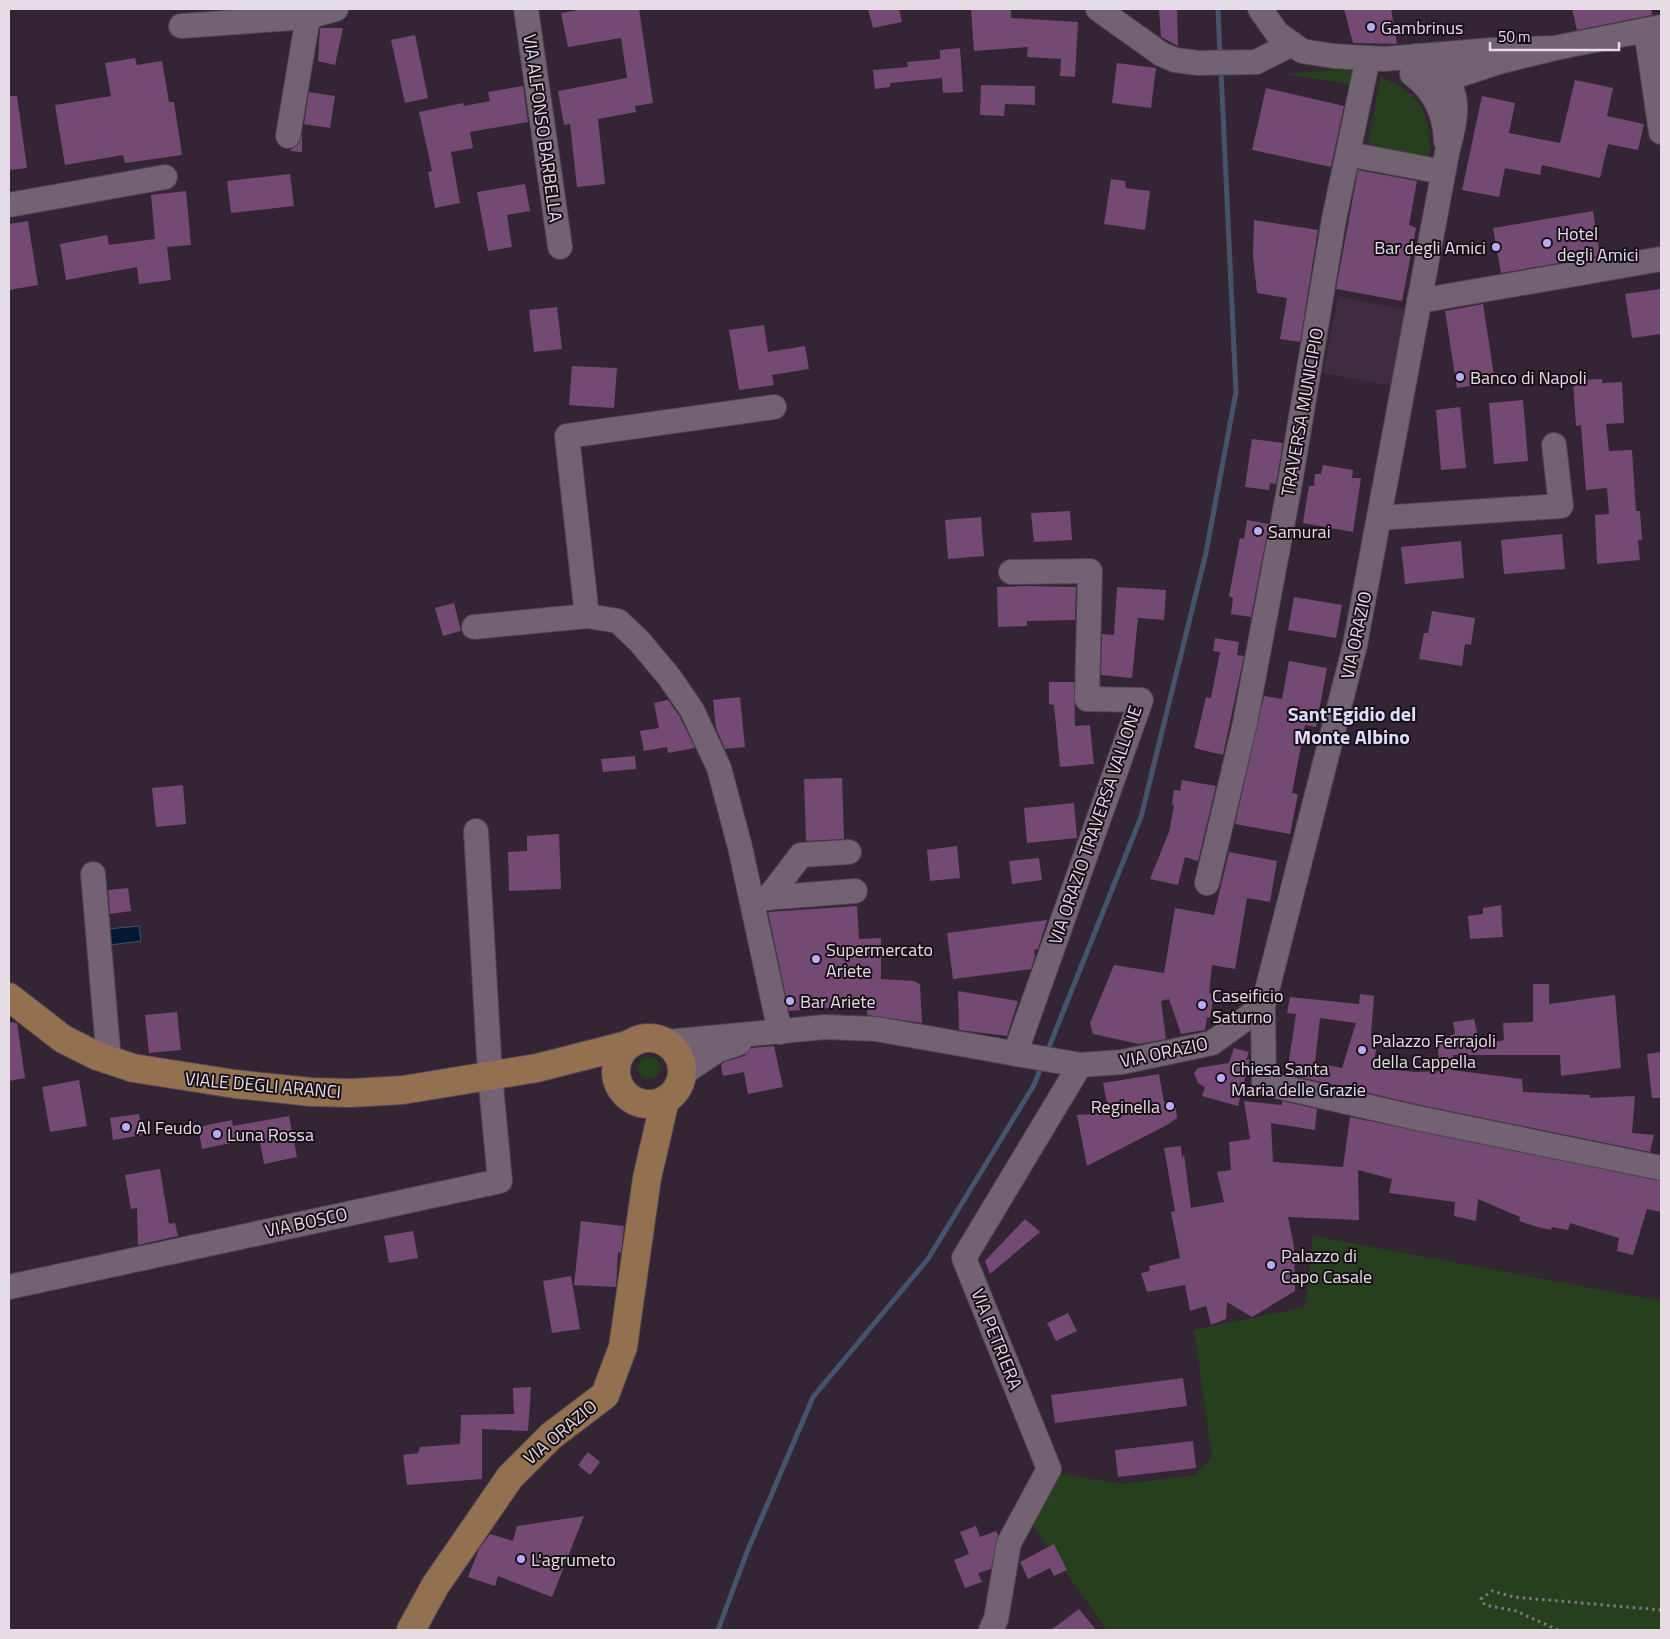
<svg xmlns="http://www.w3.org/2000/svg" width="1670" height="1639" viewBox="0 0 1670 1639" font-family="'Titillium Web',sans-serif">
  <rect width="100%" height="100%" fill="#332533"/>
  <polygon fill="#3f2d3f" points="1338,296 1407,310 1393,386 1323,373"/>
  <g fill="#263f1d">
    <polygon points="1348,69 1354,73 1355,85 1285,74"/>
    <path d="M1381,76C1390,82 1404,87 1412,95C1430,113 1431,138 1429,162L1367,149Z"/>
    <circle cx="649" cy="1068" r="11"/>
    <polygon points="1313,1236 1661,1301 1661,1630 1107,1630 1030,1522 1059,1474 1124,1484 1196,1475 1212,1456 1194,1330 1305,1307"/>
  </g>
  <polygon fill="#001935" stroke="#45546a" points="139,926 141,941 110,945 108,929"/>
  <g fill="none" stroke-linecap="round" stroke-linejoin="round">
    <g stroke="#45546a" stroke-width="5">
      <polyline points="1218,9 1220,56"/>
      <polyline points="1047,1052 1141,817 1206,553 1236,392 1221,70"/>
      <polyline points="718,1630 747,1552 813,1397 928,1259 1034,1085 1042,1065"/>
    </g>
  </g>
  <g fill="#744a74" fill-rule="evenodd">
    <polygon points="585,9 639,9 653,103 635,106 636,112 598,119 605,184 577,187 570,124 564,125 558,91 627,78 621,38 568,47 561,13"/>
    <polygon points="868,9 899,9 902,22 873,28"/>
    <polygon points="971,9 1011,10 1011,18 1078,22 1075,77 1060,76 1061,59 1027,57 1028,47 974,51"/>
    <polygon points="1159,9 1177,9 1178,46 1161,37"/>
    <polygon points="1344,9 1391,9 1397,44 1353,43"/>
    <polygon points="1572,9 1651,9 1652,15 1577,30"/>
    <polygon points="320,28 343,28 335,65 318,61"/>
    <polygon points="415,35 428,98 405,103 391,40"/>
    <polygon points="960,48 963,92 943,93 942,78 890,83 890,87 875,89 873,70 908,67 907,62 940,59 940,50"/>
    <polygon points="135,58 137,65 162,61 169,102 174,102 182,155 125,163 123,155 65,165 55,105 111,96 105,63"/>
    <polygon points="1117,63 1156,68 1151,108 1112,103"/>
    <polygon points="1575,80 1613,88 1607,116 1644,124 1638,150 1608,144 1600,178 1542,165 1540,175 1505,168 1499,197 1462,190 1482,96 1515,103 1509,133 1560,143"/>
    <polygon points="981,85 1035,86 1035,105 1005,104 1004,116 980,115"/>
    <polygon points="523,86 528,122 470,132 473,148 451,152 460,203 435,208 428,172 432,171 419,112 463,103 464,106 490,101 488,92"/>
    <polygon points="1266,88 1344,106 1331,167 1252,150"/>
    <polygon points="309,92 335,96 330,128 304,124"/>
    <polygon points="9,96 17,96 27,168 9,170"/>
    <polygon points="302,133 302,152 289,151 299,144"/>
    <polygon points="1358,170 1417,181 1409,225 1416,228 1402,301 1336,289"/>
    <polygon points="290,174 294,206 231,213 227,181"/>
    <polygon points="1111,179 1125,181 1126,188 1150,191 1145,230 1104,224"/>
    <polygon points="525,184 530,211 507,215 512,247 488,251 477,192"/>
    <polygon points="186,191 191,245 167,247 171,280 139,284 137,267 66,280 60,244 107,235 109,245 155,239 151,195"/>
    <polygon points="1593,211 1600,256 1501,273 1493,228"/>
    <polygon points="1254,220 1318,230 1300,342 1280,339 1287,298 1257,293 1253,256"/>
    <polygon points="28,221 38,285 9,290 9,224"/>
    <polygon points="1661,289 1661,334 1632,338 1625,294"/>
    <polygon points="1483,304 1495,382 1457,388 1445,311"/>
    <polygon points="557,307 562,349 534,352 529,310"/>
    <polygon points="764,325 768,352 805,346 809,369 772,375 774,385 739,390 729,330"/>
    <polygon points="572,366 617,368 614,408 569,405"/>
    <polygon points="1602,379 1602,383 1622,382 1624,423 1606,424 1609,451 1632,450 1636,511 1640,511 1642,540 1638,540 1640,560 1597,564 1595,515 1609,514 1607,488 1586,490 1581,425 1576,426 1573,380"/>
    <polygon points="1523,400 1528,461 1494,464 1489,403"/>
    <polygon points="1460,407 1466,468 1441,470 1436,410"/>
    <polygon points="1252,439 1283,443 1276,484 1270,483 1269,490 1245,487"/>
    <polygon points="1323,465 1353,470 1352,478 1361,478 1353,532 1303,523 1309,486 1314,486 1315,474 1321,474"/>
    <polygon points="1070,511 1072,540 1034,542 1031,513"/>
    <polygon points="981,517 984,556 948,559 945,520"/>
    <polygon points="1247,520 1269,524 1251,617 1231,614 1233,598 1229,596 1240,538 1244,539"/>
    <polygon points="1562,534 1565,569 1504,574 1501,540"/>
    <polygon points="1461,541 1464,578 1405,584 1401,547"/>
    <polygon points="1026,586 1076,587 1075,620 1027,621 1027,626 998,627 997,587"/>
    <polygon points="1117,587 1166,590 1164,620 1138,618 1132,678 1101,675 1102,634 1114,635"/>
    <polygon points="1294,597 1342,605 1336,638 1288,630"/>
    <polygon points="454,603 461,631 443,636 435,608"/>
    <polygon points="1432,611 1475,618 1471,645 1465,644 1462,666 1419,659 1424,633 1428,633"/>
    <polygon points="1215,638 1239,642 1237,655 1244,656 1223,755 1194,748 1206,697 1211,698 1220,652 1213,651"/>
    <polygon points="1289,661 1327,668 1316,727 1305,725 1292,793 1298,794 1290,834 1235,824 1264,696 1282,699"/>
    <polygon points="1049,682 1074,682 1075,726 1090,725 1094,764 1060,767 1054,705 1049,704"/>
    <polygon points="740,697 745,747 725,749 716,728 713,700"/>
    <polygon points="668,700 680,717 695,748 668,753 667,747 644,751 640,731 659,728 654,703"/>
    <polygon points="635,756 636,769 603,772 601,759"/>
    <polygon points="842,778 844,839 806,841 804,779"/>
    <polygon points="1182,780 1216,786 1198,861 1185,857 1178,885 1150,879 1169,832 1174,806 1172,804 1174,790 1180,791"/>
    <polygon points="183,785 186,824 156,827 152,788"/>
    <polygon points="1074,803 1077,838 1027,843 1024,808"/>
    <polygon points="559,834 561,889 509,891 508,852 527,851 527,836"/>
    <polygon points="957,846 960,878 930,881 927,850"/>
    <polygon points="1229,852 1277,861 1270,902 1247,898 1235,969 1212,965 1209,993 1214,994 1210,1018 1207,1017 1205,1030 1181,1034 1169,999 1161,1001 1166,1039 1139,1044 1093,1034 1090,1023 1114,965 1164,973 1175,908 1214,915"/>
    <polygon points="1039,858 1042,880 1012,884 1009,861"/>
    <polygon points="128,888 131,911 110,914 108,890"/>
    <polygon points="1501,905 1503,937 1470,939 1468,916 1483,914 1483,908"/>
    <polygon points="857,906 859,939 881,938 881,979 914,981 920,984 922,1023 867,1015 868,1005 789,1011 768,912"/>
    <polygon points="1047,920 1038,949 1034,950 1035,956 1031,969 953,979 947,933"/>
    <path d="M1533,984H1549V1004L1615,995L1621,1068L1561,1076L1560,1055H1453L1452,1070L1522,1079L1523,1092L1590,1095V1098L1635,1096L1632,1133L1654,1135L1650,1152L1420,1105L1287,1074L1296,1014L1287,1013L1290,997L1359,1004L1360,994L1374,996L1371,1036L1378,1038L1373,1068L1416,1072L1440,1071L1437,1040L1455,1034L1453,1022L1474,1019L1480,1045L1504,1040L1503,1023L1533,1022ZM1320,1018L1356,1023L1342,1068L1315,1063Z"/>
    <polygon points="958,991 1018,1001 1007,1036 959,1030"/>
    <polygon points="177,1012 181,1050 149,1053 145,1015"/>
    <polygon points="9,1022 17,1023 25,1078 9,1081"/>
    <polygon points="774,1046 783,1087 748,1094 744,1072 723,1076 721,1065 724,1062 744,1056 751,1048"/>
    <polygon points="1234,1048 1249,1052 1246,1060 1250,1059 1238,1106 1202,1096 1205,1087 1198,1083 1194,1073 1198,1068 1229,1063"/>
    <polygon points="1661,1052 1661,1098 1652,1098 1647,1054"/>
    <polygon points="1159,1074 1164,1102 1175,1101 1177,1118 1167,1125 1087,1166 1077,1115 1109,1113 1103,1083"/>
    <polygon points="79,1080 87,1126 50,1132 42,1087"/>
    <polygon points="1244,1101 1282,1105 1282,1101 1317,1109 1315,1130 1271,1123 1273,1162 1343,1167 1350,1117 1661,1181 1661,1212 1647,1209 1633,1255 1617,1251 1619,1238 1570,1223 1568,1230 1552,1227 1551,1230 1534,1226 1519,1221 1520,1217 1478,1199 1476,1221 1454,1216 1455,1202 1389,1193 1392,1179 1358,1170 1359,1220 1288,1217 1294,1247 1295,1291 1252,1317 1227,1302 1226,1319 1211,1325 1206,1306 1190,1311 1185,1285 1147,1292 1141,1273 1150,1271 1149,1266 1180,1258 1171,1212 1175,1211 1164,1148 1181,1146 1182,1159 1184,1154 1191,1208 1224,1202 1217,1172 1231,1170 1229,1142 1250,1139"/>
    <polygon points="139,1114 142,1135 113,1140 110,1118"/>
    <polygon points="289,1116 297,1157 264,1164 259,1137 202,1149 198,1127 232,1120 233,1126"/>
    <polygon points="160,1169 169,1224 175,1223 178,1236 138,1245 137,1208 131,1209 125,1175"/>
    <polygon points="1025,1219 1040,1232 990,1274 985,1261"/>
    <polygon points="581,1221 624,1226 621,1253 618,1252 616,1287 574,1285"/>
    <polygon points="413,1231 418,1258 389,1263 384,1236"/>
    <polygon points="571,1276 580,1329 552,1333 543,1281"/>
    <polygon points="1068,1313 1077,1331 1056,1341 1047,1323"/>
    <polygon points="1183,1378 1187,1406 1055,1423 1051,1395"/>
    <polygon points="531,1387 528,1431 482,1429 482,1479 407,1485 403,1455 418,1453 420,1447 460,1444 461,1415 514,1414 513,1388"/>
    <polygon points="1193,1441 1196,1468 1118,1477 1115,1450"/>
    <polygon points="588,1452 600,1462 590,1475 578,1465"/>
    <polygon points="584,1516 552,1597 498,1576 495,1586 468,1577 479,1549 490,1534 513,1541 517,1526"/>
    <polygon points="976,1526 980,1537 996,1531 998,1535 991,1569 978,1573 982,1582 965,1588 954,1560 969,1554 960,1532"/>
    <polygon points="1054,1544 1067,1570 1054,1576 1050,1568 1028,1579 1020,1562"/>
    <polygon points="1079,1609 1096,1630 1051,1630"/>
  </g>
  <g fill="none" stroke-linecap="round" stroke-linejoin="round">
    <g stroke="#504450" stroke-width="26">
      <g id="minor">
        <polyline points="526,9 560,247"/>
        <polyline points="1098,9 1161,54 1175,60 1198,63 1256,62 1292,44"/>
        <polyline points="1260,9 1277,33 1302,51 1333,56 1384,59 1492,50 1555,48"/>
        <polyline points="181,26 308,17 336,9"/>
        <polyline points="1646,30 1661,132"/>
        <path d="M1412,74C1434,90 1445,113 1446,141"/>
        <polyline points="1419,79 1453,77 1502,61 1555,48 1661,27"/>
        <polyline points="288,136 308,17"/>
        <polyline points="1348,154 1443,172"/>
        <polyline points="9,205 165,177"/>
        <polyline points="1419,301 1661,259"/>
        <polyline points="1379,518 1561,506 1554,445"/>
        <polyline points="1011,572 1090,571 1087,699 1141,700 1015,1054"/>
        <polyline points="587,616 567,436 774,407"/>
        <polyline points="474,627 587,616 618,621 640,642 670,678 692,710 719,768 740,847 780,1032"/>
        <polyline points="93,874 109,1061"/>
        <polyline points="1207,883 1245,723 1289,489 1334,219 1368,58"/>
        <polyline points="768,898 801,855 849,852"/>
        <polyline points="752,899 855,891"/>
        <polyline points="1263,1006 1264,1083 1417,1118 1661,1168"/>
        <path d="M666,1042L825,1027L876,1029L1080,1065L1122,1062L1212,1043L1263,1006L1355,645L1447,153C1459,108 1464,82 1417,56"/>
        <polyline points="682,1074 718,1050 739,1043"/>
        <polyline points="9,1287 500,1181 490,1075 476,831"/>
        <polyline points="991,1630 996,1619 1009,1543 1049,1469 964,1258 1080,1065"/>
      </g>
    </g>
    <g stroke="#504450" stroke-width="30">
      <g id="major">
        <polyline points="9,997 63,1039 97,1056 133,1068 235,1084 311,1092 351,1093 403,1090 537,1068 627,1045"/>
        <circle cx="649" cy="1071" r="33"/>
        <polyline points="411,1630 435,1586 510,1477 551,1436 605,1395 623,1347 647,1178 665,1100"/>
      </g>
    </g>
    <polyline stroke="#827682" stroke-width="3" stroke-dasharray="2.5 4" stroke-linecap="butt" points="1558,1630 1516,1611 1485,1605 1481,1599 1492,1591 1514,1597 1661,1610"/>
    <use href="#minor" stroke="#726272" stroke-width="24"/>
    <use href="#major" stroke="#937150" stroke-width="28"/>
  </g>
  <g fill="#b9abf7" stroke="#171117" stroke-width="2">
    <circle cx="1371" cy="27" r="5"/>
    <circle cx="1547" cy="243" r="5"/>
    <circle cx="1496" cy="247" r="5"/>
    <circle cx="1460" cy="377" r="5"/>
    <circle cx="1258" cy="531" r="5"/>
    <circle cx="816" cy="959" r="5"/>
    <circle cx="790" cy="1001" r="5"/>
    <circle cx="1202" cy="1005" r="5"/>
    <circle cx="1362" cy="1050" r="5"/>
    <circle cx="1221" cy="1078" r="5"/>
    <circle cx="1170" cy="1106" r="5"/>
    <circle cx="126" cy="1127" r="5"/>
    <circle cx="217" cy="1134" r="5"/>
    <circle cx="1271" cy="1265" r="5"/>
    <circle cx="521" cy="1559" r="5"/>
  </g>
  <g text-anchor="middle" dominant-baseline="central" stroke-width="4" stroke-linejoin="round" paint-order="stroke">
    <g font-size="18" fill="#e5dce5" stroke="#171117" text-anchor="start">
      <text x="1381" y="27">Gambrinus</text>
      <text x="1557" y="233">Hotel<tspan x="1557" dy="21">degli Amici</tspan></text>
      <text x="1486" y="247" text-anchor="end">Bar degli Amici</text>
      <text x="1470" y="377">Banco di Napoli</text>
      <text x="1268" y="531">Samurai</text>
      <text x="826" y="949">Supermercato<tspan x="826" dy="21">Ariete</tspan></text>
      <text x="1212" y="995">Caseificio<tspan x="1212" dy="21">Saturno</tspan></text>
      <text x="800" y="1001">Bar Ariete</text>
      <text x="1372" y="1040">Palazzo Ferrajoli<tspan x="1372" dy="21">della Cappella</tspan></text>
      <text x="1231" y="1068">Chiesa Santa<tspan x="1231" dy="21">Maria delle Grazie</tspan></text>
      <text x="1160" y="1106" text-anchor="end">Reginella</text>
      <text x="136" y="1127">Al Feudo</text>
      <text x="227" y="1134">Luna Rossa</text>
      <text x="1281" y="1255">Palazzo di<tspan x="1281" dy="21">Capo Casale</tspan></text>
      <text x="531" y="1559">L'agrumeto</text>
    </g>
    <g font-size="18" fill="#e5dce5" stroke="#171117">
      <text transform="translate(543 128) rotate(82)">VIA ALFONSO BARBELLA</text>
      <text transform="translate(1302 412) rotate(-80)">TRAVERSA MUNICIPIO</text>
      <text transform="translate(1356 635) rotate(-78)">VIA ORAZIO</text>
      <text transform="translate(1095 825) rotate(-71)">VIA ORAZIO TRAVERSA VALLONE</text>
      <text transform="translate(1164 1052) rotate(-12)">VIA ORAZIO</text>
      <text transform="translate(263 1085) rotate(5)">VIALE DEGLI ARANCI</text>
      <text transform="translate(306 1222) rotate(-12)">VIA BOSCO</text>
      <text transform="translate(997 1339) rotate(68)">VIA PETRIERA</text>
      <text transform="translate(560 1432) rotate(-40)">VIA ORAZIO</text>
    </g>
    <g font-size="20" font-weight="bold" fill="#e0dcf9" stroke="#171117">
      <text x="1352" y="713">Sant'Egidio del<tspan x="1352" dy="23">Monte Albino</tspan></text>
    </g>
  </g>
  <rect width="1670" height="1639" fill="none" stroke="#e5dce5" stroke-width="20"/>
  <path d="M1490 42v8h129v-8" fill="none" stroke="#e5dce5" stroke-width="2.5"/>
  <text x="1498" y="42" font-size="15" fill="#e5dce5" stroke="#171117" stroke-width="4" paint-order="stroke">50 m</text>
</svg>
